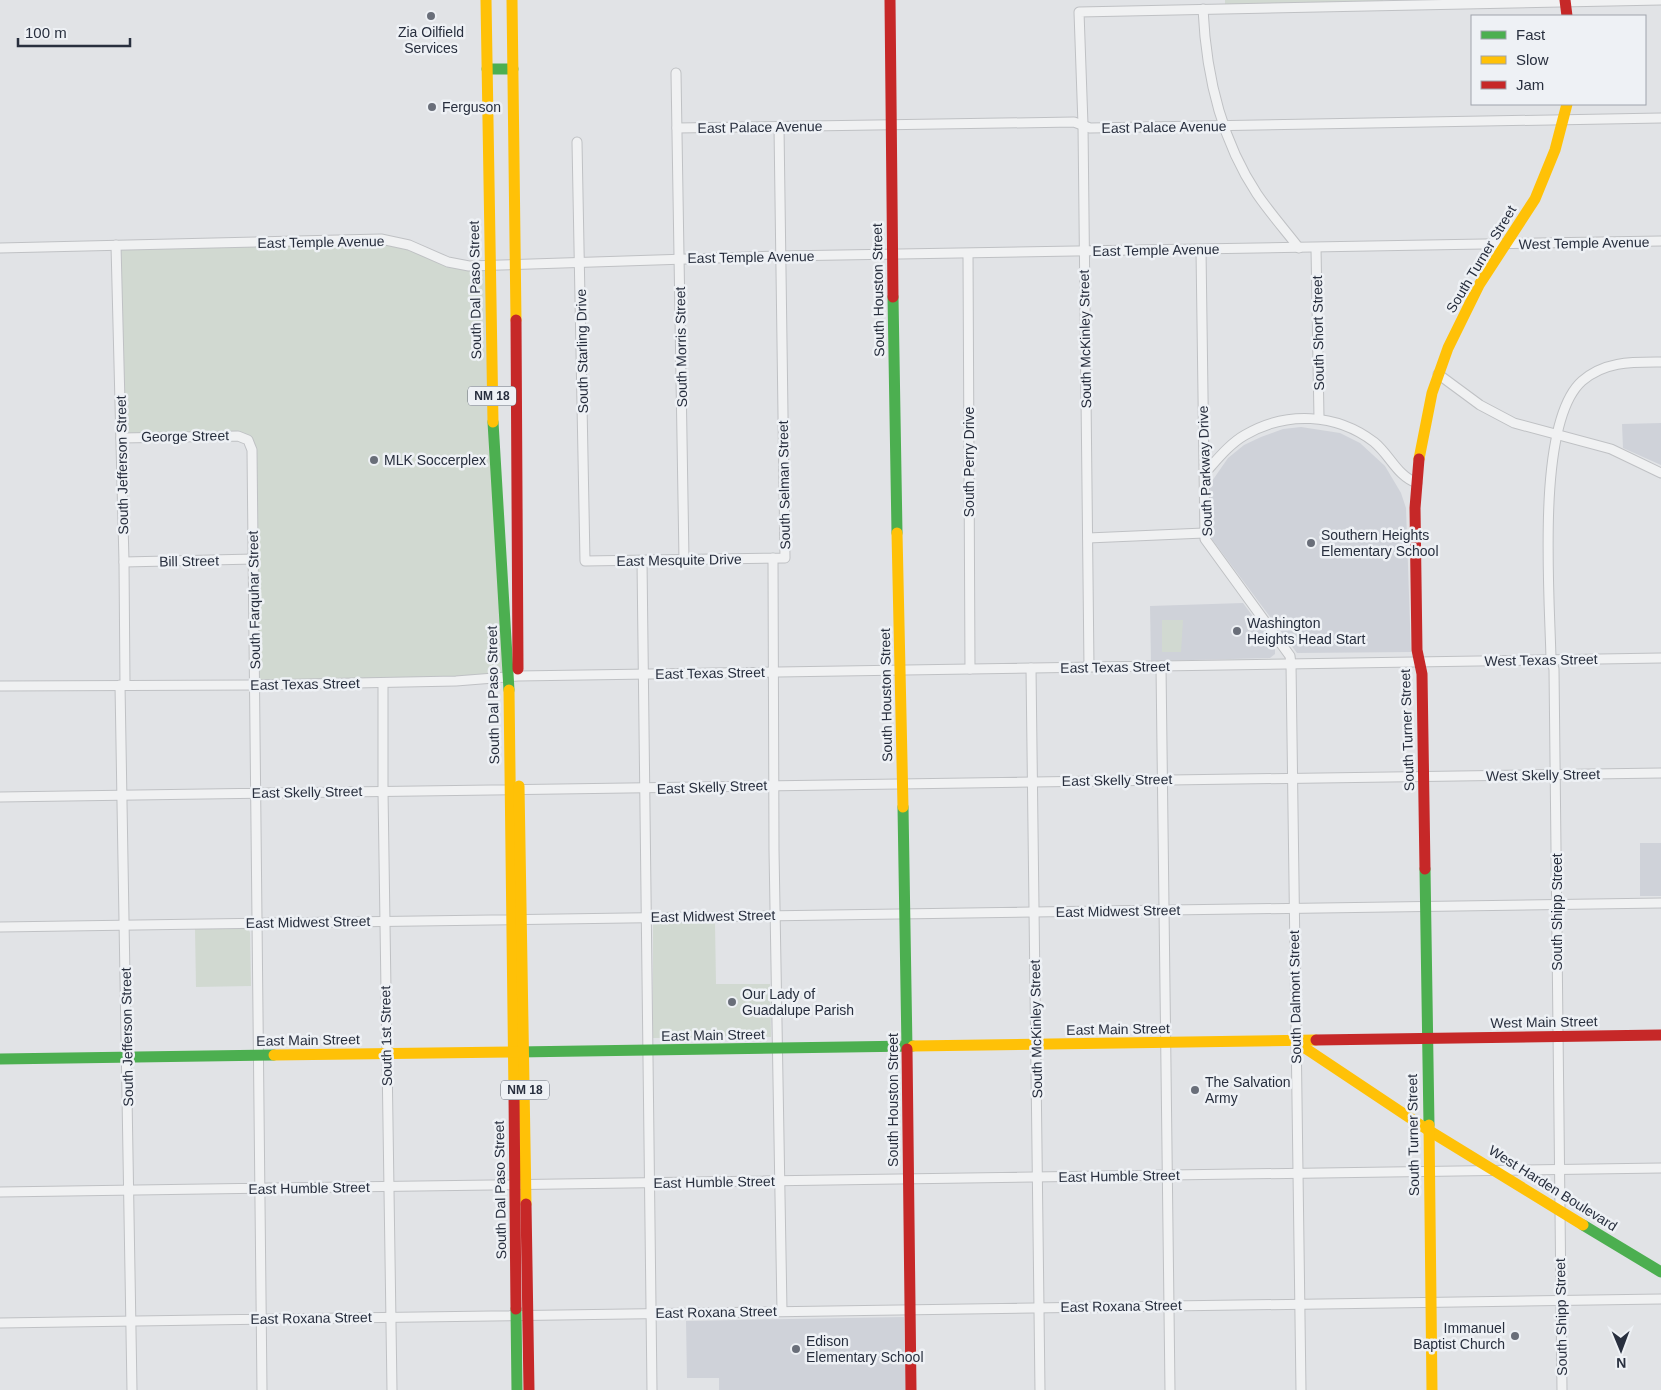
<svg xmlns="http://www.w3.org/2000/svg" width="1661" height="1390" viewBox="0 0 1661 1390" font-family="Arial,sans-serif">
  <rect width="100%" height="100%" fill="#e1e3e6"/>
  <g fill="#cfd2d9">
    <polygon points="1661,423 1661,465 1623,448 1622,424"/>
    <polygon points="1301,427 1340,433 1360,443 1385,466 1401,493 1406,508 1411,652 1297,653 1211,538 1210,484 1228,458 1244,445 1261,437 1283,429"/>
    <polygon points="1243,603 1275,646 1275,654 1270,658 1151,661 1150,606"/>
    <rect x="1640" y="843" width="21" height="53"/>
    <polygon points="904,1317 906,1390 719,1390 719,1378 687,1378 686,1321"/>
  </g>
  <g fill="#d1d9d1">
    <polygon points="1225,0 1383,0 1383,6 1225,9"/>
    <polygon points="381,239 438,259 490,265 509,677 255,685 248,440 125,437 121,245"/>
    <polygon points="1162,620 1183,620 1181,652 1162,652"/>
    <polygon points="653,923 715,923 716,984 770,984 771,1037 653,1038"/>
    <polygon points="245,927 249,929 250,933 251,986 196,987 195,929"/>
  </g>
  <g fill="none" stroke-linecap="round" stroke-linejoin="round">
    <g stroke="#bfc1c4" stroke-width="11">
      <g id="street">
        <path d="M1203,9C1206,75 1220,138 1257,194C1270,213 1285,230 1299,248"/>
        <polyline points="676,73 684,560"/>
        <polyline points="677,128 1074,122 1090,128 1661,118"/>
        <polyline points="577,142 585,561 785,558 779,127"/>
        <polyline points="116,245 124,562 125,685"/>
        <polyline points="0,248 381,239 409,245 448,262 469,266 781,256 1661,241"/>
        <polyline points="1316,248 1319,418"/>
        <polyline points="1201,250 1205,539 1290,656 1291,664 1301,1390"/>
        <polyline points="968,254 970,669"/>
        <polyline points="1438,374 1480,405 1514,423 1611,449 1661,473"/>
        <polyline points="121,438 238,436 248,440 252,450 262,1390"/>
        <path d="M1204,474C1216,461 1229,444 1245,435C1286,411 1336,413 1374,442C1390,455 1397,476 1417,483"/>
        <polyline points="1088,538 1204,533"/>
        <polyline points="773,558 774,850 782,1311"/>
        <polyline points="642,561 652,1390"/>
        <polyline points="124,562 254,559"/>
        <polyline points="1161,666 1170,1390"/>
        <polyline points="1089,667 1083,125 1079,12 1661,0"/>
        <polyline points="1031,668 1040,1390"/>
        <polyline points="383,683 383,791 392,1390"/>
        <polyline points="120,685 132,1390"/>
        <polyline points="0,686 255,685 456,681 518,676 1661,658"/>
        <polyline points="0,797 1661,773"/>
        <polyline points="0,927 1661,903"/>
        <polyline points="0,1192 1661,1168"/>
        <polyline points="0,1323 1661,1299"/>
        <path d="M1562,1390L1554,669L1551,660C1550,598 1535,423 1582,381C1605,361 1632,362 1661,362"/>
      </g>
    </g>
    <use href="#street" stroke="#f0f1f2" stroke-width="9"/>
    <g stroke="#4caf50" stroke-width="11">
      <polyline points="487,69 513,69"/>
      <polyline points="893,297 897,533"/>
      <polyline points="493,422 509,690"/>
      <polyline points="903,807 907,1049"/>
      <polyline points="1425,869 1429,1125"/>
      <polyline points="517,1052 913,1046"/>
      <polyline points="0,1059 274,1055"/>
      <polyline points="1583,1225 1661,1272"/>
      <polyline points="516,1309 517,1390"/>
    </g>
    <g stroke="#ffc107" stroke-width="11">
      <polyline points="486,0 493,422"/>
      <polyline points="512,0 516,320"/>
      <polyline points="1419,459 1432,393 1448,348 1479,285 1535,199 1555,150 1567,104"/>
      <polyline points="897,533 903,807"/>
      <polyline points="509,690 514,1095"/>
      <polyline points="519,786 526,1204"/>
      <polyline points="1296,1042 1428,1130 1583,1225"/>
      <polyline points="913,1046 1316,1040"/>
      <polyline points="274,1055 517,1052"/>
      <polyline points="1429,1125 1432,1390"/>
    </g>
    <g stroke="#c62828" stroke-width="11">
      <polyline points="890,0 893,297"/>
      <polyline points="1565,0 1567,16"/>
      <polyline points="516,320 518,669"/>
      <polyline points="1419,459 1415,508 1417,650 1422,674 1425,869"/>
      <polyline points="1316,1040 1661,1035"/>
      <polyline points="907,1049 911,1390"/>
      <polyline points="514,1095 516,1309"/>
      <polyline points="526,1204 529,1390"/>
    </g>
  </g>
  <g fill="#696e79" stroke="#eef1f5" stroke-width="2">
    <circle cx="431" cy="16" r="5"/>
    <circle cx="432" cy="107" r="5"/>
    <circle cx="374" cy="460" r="5"/>
    <circle cx="1311" cy="543" r="5"/>
    <circle cx="1237" cy="631" r="5"/>
    <circle cx="732" cy="1002" r="5"/>
    <circle cx="1195" cy="1090" r="5"/>
    <circle cx="1515" cy="1336" r="5"/>
    <circle cx="796" cy="1349" r="5"/>
  </g>
  <g text-anchor="middle" dominant-baseline="central" stroke-width="5" stroke-linejoin="round" paint-order="stroke">
    <g fill="#eef1f5" stroke="#636975" stroke-width="1">
      <rect x="468" y="386.5" width="48" height="19" rx="4"/>
      <rect x="501" y="1080.5" width="48" height="19" rx="4"/>
    </g>
    <g font-size="12" font-weight="bold" fill="#282f3e">
      <text x="492" y="396">NM 18</text>
      <text x="525" y="1090">NM 18</text>
    </g>
    <g font-size="14" fill="#282f3e" stroke="#eef1f5" text-anchor="start">
      <text x="431" y="32" text-anchor="middle">Zia Oilfield<tspan x="431" dy="16">Services</tspan></text>
      <text x="442" y="107">Ferguson</text>
      <text x="384" y="460">MLK Soccerplex</text>
      <text x="1321" y="535">Southern Heights<tspan x="1321" dy="16">Elementary School</tspan></text>
      <text x="1247" y="623">Washington<tspan x="1247" dy="16">Heights Head Start</tspan></text>
      <text x="742" y="994">Our Lady of<tspan x="742" dy="16">Guadalupe Parish</tspan></text>
      <text x="1205" y="1082">The Salvation<tspan x="1205" dy="16">Army</tspan></text>
      <text x="1505" y="1328" text-anchor="end">Immanuel<tspan x="1505" dy="16">Baptist Church</tspan></text>
      <text x="806" y="1341">Edison<tspan x="806" dy="16">Elementary School</tspan></text>
    </g>
    <g font-size="14" fill="#282f3e" stroke="#eef1f5">
      <text transform="translate(760 127) rotate(-1)">East Palace Avenue</text>
      <text transform="translate(1164 127) rotate(-1)">East Palace Avenue</text>
      <text transform="translate(321 242) rotate(-1)">East Temple Avenue</text>
      <text transform="translate(1584 243) rotate(-1)">West Temple Avenue</text>
      <text transform="translate(1156 250) rotate(-1)">East Temple Avenue</text>
      <text transform="translate(751 257) rotate(-1)">East Temple Avenue</text>
      <text transform="translate(1481 259) rotate(-59)">South Turner Street</text>
      <text transform="translate(475 290) rotate(-91)">South Dal Paso Street</text>
      <text transform="translate(878 290) rotate(-91)">South Houston Street</text>
      <text transform="translate(1318 333) rotate(-91)">South Short Street</text>
      <text transform="translate(1085 339) rotate(-91)">South McKinley Street</text>
      <text transform="translate(681 347) rotate(-91)">South Morris Street</text>
      <text transform="translate(582 351) rotate(-91)">South Starling Drive</text>
      <text transform="translate(185 436) rotate(-1)">George Street</text>
      <text transform="translate(969 462) rotate(-90)">South Perry Drive</text>
      <text transform="translate(122 465) rotate(-91)">South Jefferson Street</text>
      <text transform="translate(1205 471) rotate(-92)">South Parkway Drive</text>
      <text transform="translate(784 485) rotate(-91)">South Selman Street</text>
      <text transform="translate(679 560) rotate(-1)">East Mesquite Drive</text>
      <text transform="translate(189 561) rotate(-1)">Bill Street</text>
      <text transform="translate(254 600) rotate(-91)">South Farquhar Street</text>
      <text transform="translate(1541 660) rotate(-1)">West Texas Street</text>
      <text transform="translate(1115 667) rotate(-1)">East Texas Street</text>
      <text transform="translate(710 673) rotate(-1)">East Texas Street</text>
      <text transform="translate(305 684) rotate(-1)">East Texas Street</text>
      <text transform="translate(493 695) rotate(-91)">South Dal Paso Street</text>
      <text transform="translate(886 695) rotate(-91)">South Houston Street</text>
      <text transform="translate(1407 730) rotate(-92)">South Turner Street</text>
      <text transform="translate(1543 775) rotate(-1)">West Skelly Street</text>
      <text transform="translate(1117 780) rotate(-1)">East Skelly Street</text>
      <text transform="translate(712 787) rotate(-2)">East Skelly Street</text>
      <text transform="translate(307 792) rotate(-1)">East Skelly Street</text>
      <text transform="translate(1118 911) rotate(-1)">East Midwest Street</text>
      <text transform="translate(1557 912) rotate(-90)">South Shipp Street</text>
      <text transform="translate(713 916) rotate(-1)">East Midwest Street</text>
      <text transform="translate(308 922) rotate(-1)">East Midwest Street</text>
      <text transform="translate(1295 997) rotate(-91)">South Dalmont Street</text>
      <text transform="translate(1544 1022) rotate(-1)">West Main Street</text>
      <text transform="translate(1036 1029) rotate(-91)">South McKinley Street</text>
      <text transform="translate(1118 1029) rotate(-1)">East Main Street</text>
      <text transform="translate(713 1035) rotate(-1)">East Main Street</text>
      <text transform="translate(386 1036) rotate(-91)">South 1st Street</text>
      <text transform="translate(127 1037) rotate(-91)">South Jefferson Street</text>
      <text transform="translate(308 1040) rotate(-1)">East Main Street</text>
      <text transform="translate(893 1100) rotate(-90)">South Houston Street</text>
      <text transform="translate(1413 1135) rotate(-91)">South Turner Street</text>
      <text transform="translate(1119 1176) rotate(-1)">East Humble Street</text>
      <text transform="translate(714 1182) rotate(-1)">East Humble Street</text>
      <text transform="translate(309 1188) rotate(-1)">East Humble Street</text>
      <text transform="translate(1553 1188) rotate(32)">West Harden Boulevard</text>
      <text transform="translate(500 1190) rotate(-91)">South Dal Paso Street</text>
      <text transform="translate(1121 1306) rotate(-1)">East Roxana Street</text>
      <text transform="translate(716 1312) rotate(-1)">East Roxana Street</text>
      <text transform="translate(1561 1317) rotate(-91)">South Shipp Street</text>
      <text transform="translate(311 1318) rotate(-1)">East Roxana Street</text>
    </g>
  </g>
  <rect x="1471" y="15" width="175" height="90" fill="#eef1f5" stroke="#9fa3ac"/>
  <rect x="1481" y="31" width="25" height="8" fill="#4caf50" stroke="#9fa3ac"/>
  <text x="1516" y="40" font-size="15" fill="#282f3e">Fast</text>
  <rect x="1481" y="56" width="25" height="8" fill="#ffc107" stroke="#9fa3ac"/>
  <text x="1516" y="65" font-size="15" fill="#282f3e">Slow</text>
  <rect x="1481" y="81" width="25" height="8" fill="#c62828" stroke="#9fa3ac"/>
  <text x="1516" y="90" font-size="15" fill="#282f3e">Jam</text>
  <g transform="translate(1621 1350) rotate(179)" stroke="#eef1f5" stroke-width="4" paint-order="stroke">
  <path d="M0-4L9 19L0 12L-9 19Z" fill="#282f3e"/>
  <text y="-8" font-size="14" font-weight="bold" text-anchor="middle" fill="#282f3e">N</text>
  </g>
  <path d="M18 38v8h112v-8" fill="none" stroke="#282f3e" stroke-width="2.5"/>
  <text x="25" y="38" font-size="15" fill="#282f3e" stroke="#eef1f5" stroke-width="4" paint-order="stroke">100 m</text>
</svg>
